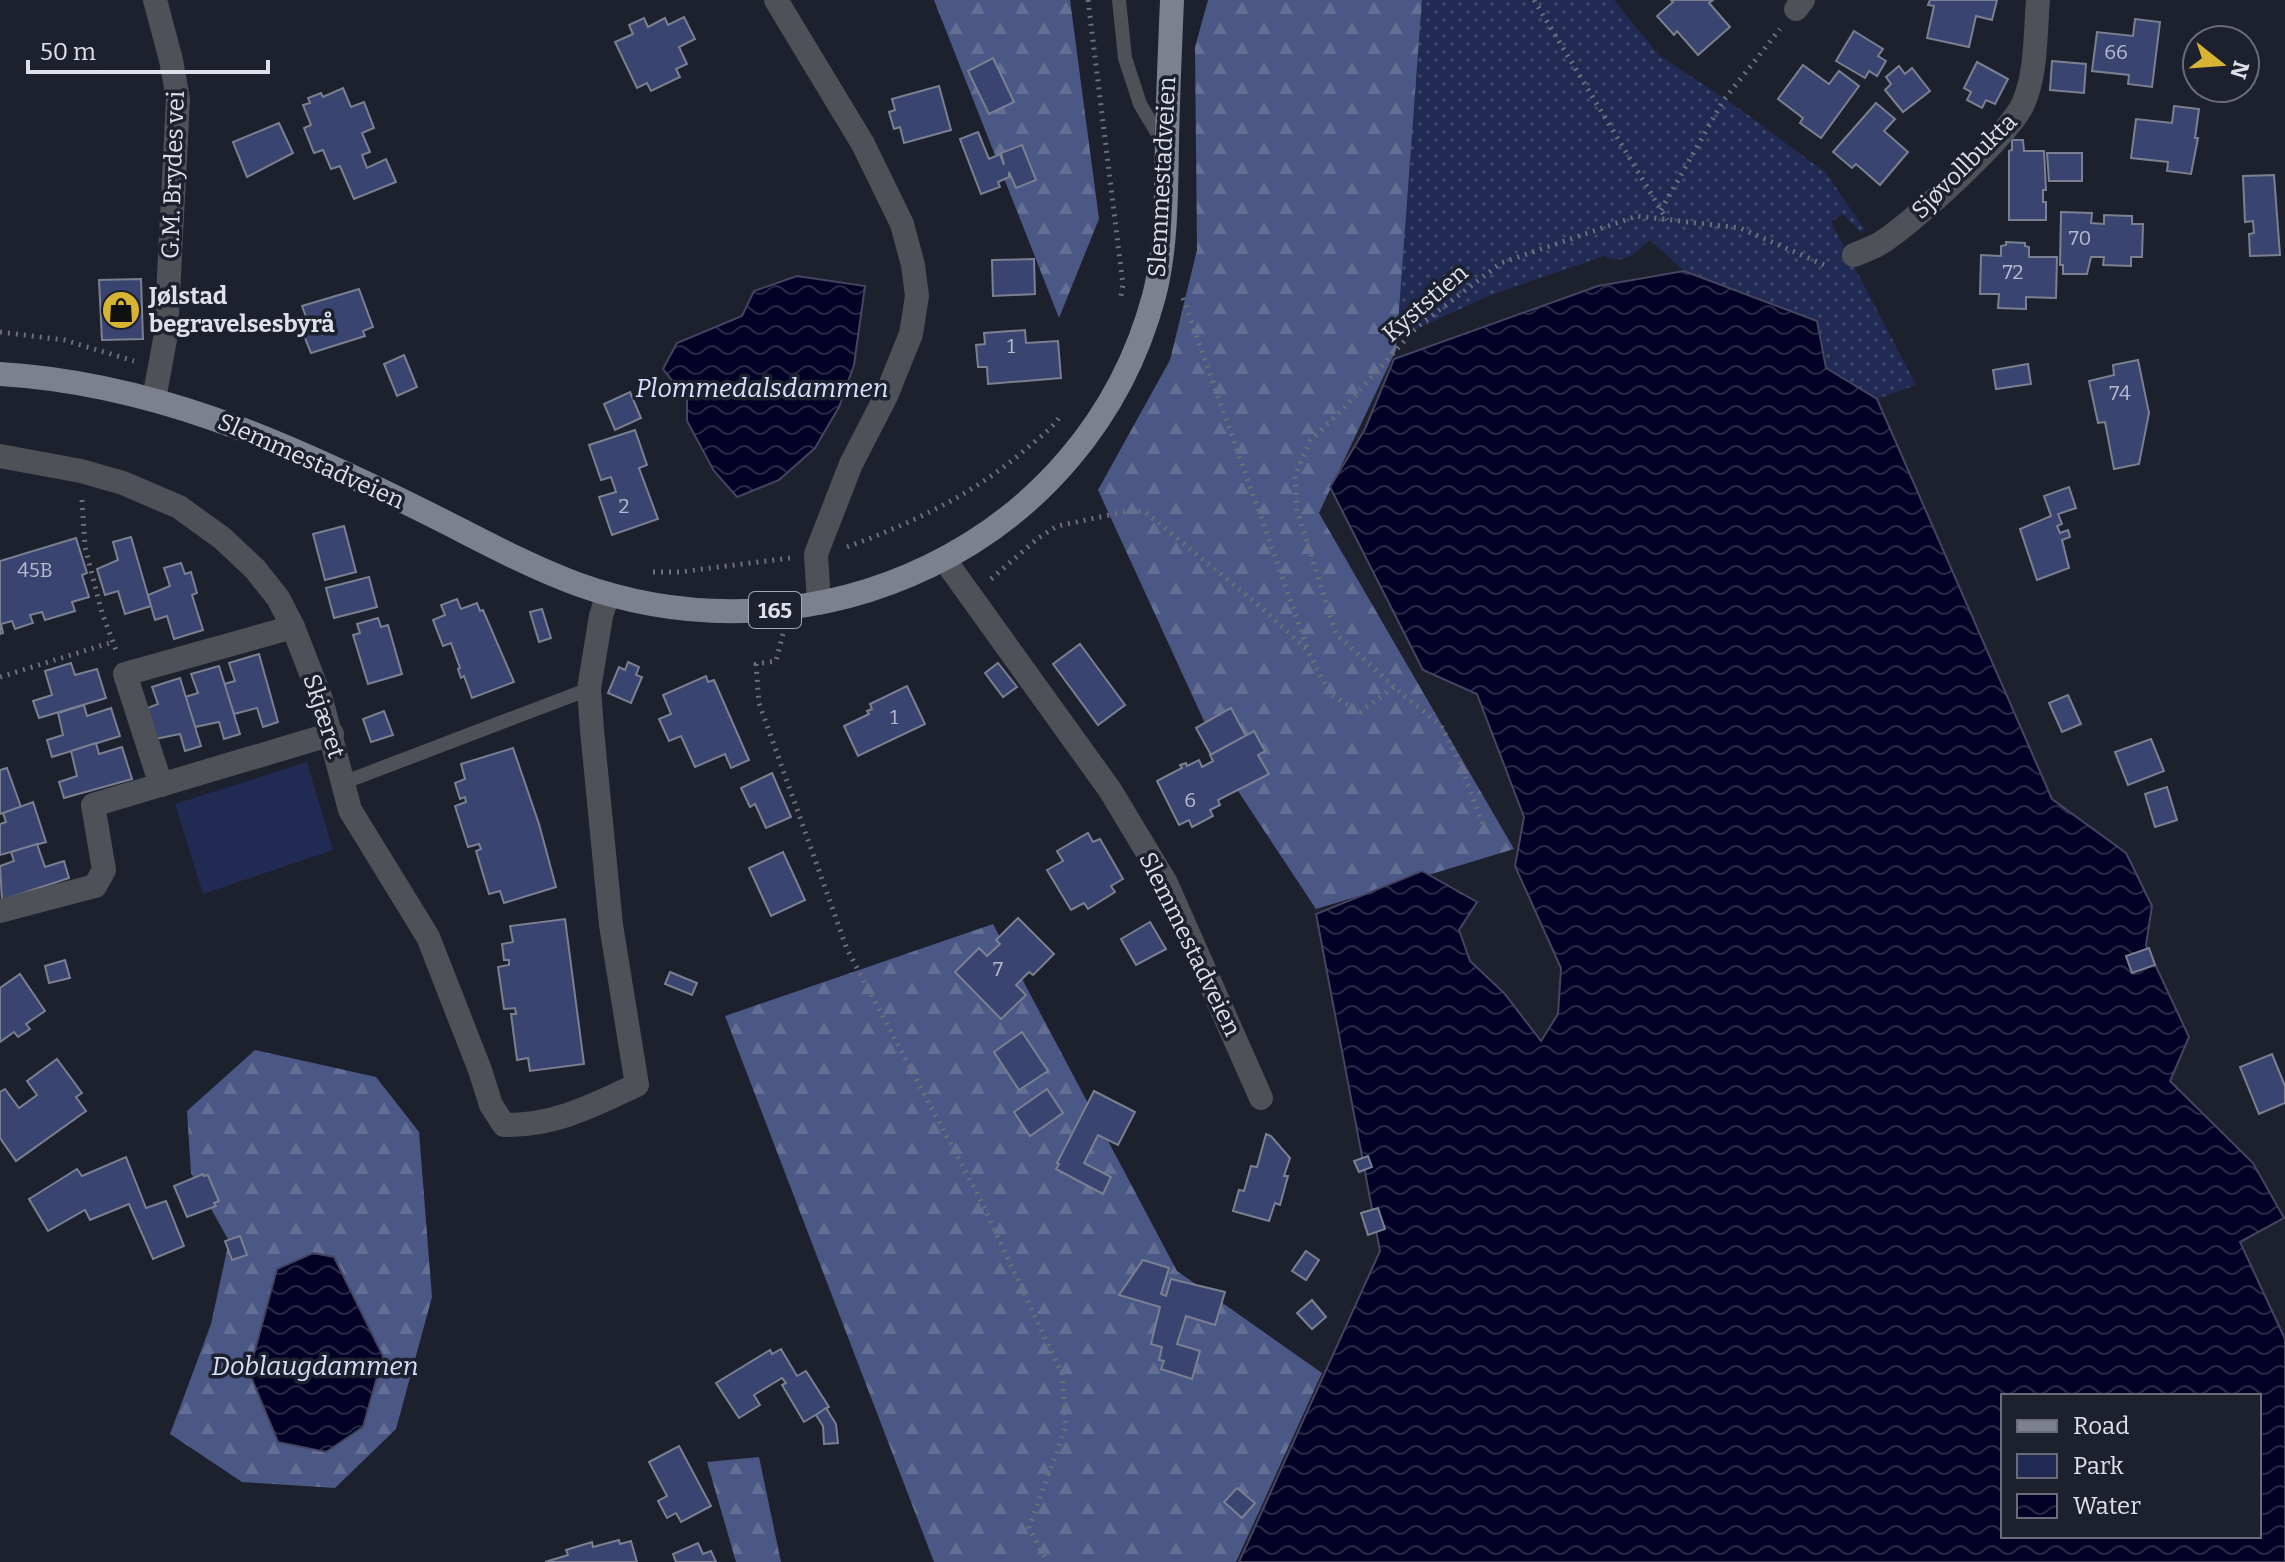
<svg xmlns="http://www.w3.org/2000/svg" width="2285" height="1562" viewBox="0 0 2285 1562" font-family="Bitter,serif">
  <defs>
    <pattern id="grass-dots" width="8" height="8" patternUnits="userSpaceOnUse" patternTransform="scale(2)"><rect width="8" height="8" fill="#212a53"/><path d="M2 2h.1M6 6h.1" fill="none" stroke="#41496c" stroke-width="1.8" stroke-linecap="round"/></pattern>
    <pattern id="forest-firs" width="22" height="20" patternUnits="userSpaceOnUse" patternTransform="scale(2)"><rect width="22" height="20" fill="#4b5785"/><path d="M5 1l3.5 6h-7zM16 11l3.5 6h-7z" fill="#646f96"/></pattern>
    <pattern id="water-waves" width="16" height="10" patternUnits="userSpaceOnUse" patternTransform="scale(2)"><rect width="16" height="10" fill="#030226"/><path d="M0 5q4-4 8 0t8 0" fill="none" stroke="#272746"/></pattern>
  </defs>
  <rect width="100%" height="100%" fill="#1d202d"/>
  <path fill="url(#grass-dots)" d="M1422,0H1614L1659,55L1737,107L1826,173L1865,230L1860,232L1843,214L1831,222L1916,385L1877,399L1826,368L1817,321L1684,271L1650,240C1635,253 1624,266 1604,256L1491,295L1396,338Z"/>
  <g fill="url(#forest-firs)">
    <polygon points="934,0 1070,0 1099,219 1059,318"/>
    <polygon points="1208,0 1422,0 1396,350 1319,513 1514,849 1316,909 1232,782 1098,490 1170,360 1197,250 1195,47"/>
    <polygon points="993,924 1177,1271 1322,1373 1236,1562 934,1562 725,1016"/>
    <polygon points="255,1050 376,1077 419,1132 432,1297 396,1429 335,1488 242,1482 170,1434 211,1324 229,1241 191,1173 187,1111"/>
    <polygon points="759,1457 781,1562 736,1562 707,1462"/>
  </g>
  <polygon fill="#212a53" points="307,762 333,850 203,894 175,804"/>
  <g fill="url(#water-waves)" stroke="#454561" stroke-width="2" fill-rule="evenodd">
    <path d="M1684,271L1817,321L1826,368L1877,399L2052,799L2126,853L2152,906L2146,945L2189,1037L2170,1081L2253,1163L2284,1218L2240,1242L2285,1339V1562H1239L1380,1251L1316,914L1422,871L1477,902L1459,930L1470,961L1504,993L1541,1041L1558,1014L1561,968L1515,866L1524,817L1477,694L1423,670L1330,487L1365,429L1394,359L1598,286ZM2003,1396H2259V1536H2003Z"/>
    <polygon points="797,276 865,286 854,365 839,407 815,448 779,480 737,497 714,471 687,421 687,399 663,369 677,343 742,316 754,291"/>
    <polygon points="313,1253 334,1257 383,1356 363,1427 326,1452 278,1442 249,1372 277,1269"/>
  </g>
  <g fill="#394471" stroke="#7b8090" stroke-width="2">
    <polygon points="1671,0 1713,0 1709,3 1730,27 1698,55 1677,31 1674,35 1657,16 1673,2"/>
    <polygon points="1930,0 1997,0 1992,20 1976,16 1969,47 1927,38 1934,6 1928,5"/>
    <polygon points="684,17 695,39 679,47 687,64 676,69 680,77 651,91 647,83 637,88 615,42 633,34 629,25 644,18 648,27 665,18 668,25"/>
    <polygon points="2135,19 2160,22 2152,87 2128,84 2129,75 2092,71 2097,32 2133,36"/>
    <polygon points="1854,31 1883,49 1878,56 1886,61 1877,76 1869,71 1865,78 1836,61"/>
    <polygon points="993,58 1014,102 989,114 968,71"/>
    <polygon points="2052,61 2086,64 2084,93 2050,90"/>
    <polygon points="1977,62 2008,79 1995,104 1986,100 1982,108 1967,100 1971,92 1964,88"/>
    <polygon points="1803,65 1829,84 1839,71 1859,86 1821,138 1800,123 1803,118 1778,99"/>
    <polygon points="1899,66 1905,74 1912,68 1930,91 1903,112 1885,90 1891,84 1886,77"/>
    <polygon points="939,86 951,130 904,143 900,127 894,129 889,112 895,110 892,99"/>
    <polygon points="343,88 351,107 364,102 374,128 362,133 370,152 362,155 367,168 386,159 396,182 354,199 340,166 331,169 323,150 314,153 304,128 311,125 303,105 310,103 308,98 321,93 323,97"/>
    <polygon points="1876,103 1895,119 1884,131 1908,152 1880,185 1856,164 1852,168 1833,152"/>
    <polygon points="2174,106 2199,109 2195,138 2198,138 2191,174 2167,171 2168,162 2131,158 2136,119 2172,123"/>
    <polygon points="279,123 293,153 247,177 233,142"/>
    <polygon points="978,132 989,159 1000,154 1004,165 1001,153 1022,145 1036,180 1016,188 1009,172 1009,177 998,182 1000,187 981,194 960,139"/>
    <polygon points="2012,140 2023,140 2024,151 2044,151 2046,190 2043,190 2043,202 2046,202 2046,220 2009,220 2009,151 2012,150"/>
    <polygon points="2047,153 2082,153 2082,181 2049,181"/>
    <polygon points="2274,175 2280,255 2250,256 2249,234 2254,233 2253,221 2245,222 2243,176"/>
    <polygon points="2061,212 2092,213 2091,223 2104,224 2104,215 2132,216 2132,224 2143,224 2142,257 2131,257 2131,266 2103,265 2104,257 2091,257 2087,274 2063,274 2063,265 2060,265"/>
    <polygon points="2006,242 2025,243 2025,246 2029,247 2029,257 2057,257 2056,298 2026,297 2026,309 1998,308 1999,294 1980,294 1981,255 2001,256 2001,246 2006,245"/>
    <polygon points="1034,259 1035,294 993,296 992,260"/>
    <polygon points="141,279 143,339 102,340 99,280"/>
    <polygon points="359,289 373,327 363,331 365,336 311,353 301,328 309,325 302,306"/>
    <polygon points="1025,330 1026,343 1058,341 1061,378 988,384 987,367 978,367 976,345 985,344 984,333"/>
    <polygon points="404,355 417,387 397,396 384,364"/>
    <polygon points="2138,360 2149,413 2139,464 2114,469 2105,422 2098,423 2089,381 2114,375 2113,365"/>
    <polygon points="2028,364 2031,384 1996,389 1993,370"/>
    <polygon points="630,392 641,418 615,430 604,404"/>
    <polygon points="635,430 647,465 639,468 658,519 612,535 599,497 616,492 611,477 601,480 589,445"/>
    <polygon points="2069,487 2076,508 2058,514 2062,524 2057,526 2060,533 2068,530 2070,537 2062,540 2069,568 2037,580 2020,529 2051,516 2044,496"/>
    <polygon points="344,526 356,572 325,580 313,534"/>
    <polygon points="131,537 151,606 125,614 118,591 105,595 97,569 118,560 113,542"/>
    <polygon points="76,538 87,573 82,575 89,597 72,602 75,611 45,620 42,612 30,615 33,623 15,629 12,621 1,624 3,633 0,634 0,561"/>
    <polygon points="181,563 185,574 191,572 197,593 192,595 203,630 174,639 167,616 155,620 148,595 170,586 164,568"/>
    <polygon points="369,577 377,607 334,618 326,588"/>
    <polygon points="457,599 461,609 477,603 480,611 483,610 514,682 472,698 464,676 461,678 458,669 460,668 451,643 443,646 433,620 445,615 441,605"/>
    <polygon points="542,609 551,638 539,642 530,612"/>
    <polygon points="378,618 381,627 388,625 402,674 368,684 353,635 360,633 357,624"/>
    <polygon points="1080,644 1125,705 1098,725 1053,664"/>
    <polygon points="259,654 278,722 263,727 257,708 234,714 224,684 235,681 229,663"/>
    <polygon points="628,662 639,667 636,675 642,677 631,703 608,693 619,667 625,670"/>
    <polygon points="71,663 75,675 97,669 106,698 39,718 33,701 52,695 45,671"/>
    <polygon points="998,663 1017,687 1003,697 985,673"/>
    <polygon points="219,666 240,734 224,739 219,722 195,727 185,697 198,693 191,674"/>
    <polygon points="706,676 708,682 714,680 749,760 731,768 725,754 695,767 681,736 669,741 659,719 671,714 663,695"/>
    <polygon points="180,678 201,746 185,751 180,734 155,739 145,709 158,704 152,687"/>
    <polygon points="907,686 925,724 858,756 844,726 869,714 867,711 872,709 870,704"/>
    <polygon points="2068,695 2081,724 2062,732 2049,703"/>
    <polygon points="84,705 87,716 111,708 120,736 52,757 47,740 63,735 58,713"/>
    <polygon points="1231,708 1246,736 1211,755 1196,728"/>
    <polygon points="384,711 393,735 371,742 363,719"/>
    <polygon points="1254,731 1265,751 1258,755 1269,774 1218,800 1220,805 1210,810 1213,816 1192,827 1189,820 1179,825 1157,781 1182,768 1180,765 1186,763 1187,766 1199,760 1202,767 1213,761 1210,755"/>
    <polygon points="2151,739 2164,771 2128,785 2115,752"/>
    <polygon points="96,743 99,754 122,747 132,779 64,798 59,782 77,776 71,751"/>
    <polygon points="513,748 539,824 556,887 504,903 500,891 489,894 476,851 481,849 479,844 468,847 455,806 466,802 465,797 460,799 455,783 465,779 461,764"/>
    <polygon points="7,768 21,807 0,814 0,770"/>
    <polygon points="772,773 791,817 766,828 755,804 750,807 741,788"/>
    <polygon points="2167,787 2177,820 2155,827 2145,794"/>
    <polygon points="33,802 46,842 0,855 0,824 6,822 3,813"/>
    <polygon points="1088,833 1093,842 1100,839 1123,879 1111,886 1115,892 1088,909 1084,903 1071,910 1047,870 1063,861 1057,851"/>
    <polygon points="37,844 45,867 64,861 69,878 2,900 0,866 14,861 11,852"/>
    <polygon points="783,852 805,900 771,916 749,868"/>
    <polygon points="1018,918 1054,954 1033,975 1029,972 1016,985 1026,995 1001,1019 955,972 979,948 987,956 1000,944 996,940"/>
    <polygon points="565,919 584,1064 530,1071 528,1058 517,1060 511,1014 516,1014 515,1008 504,1009 498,967 509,965 509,960 504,960 502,944 513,942 510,926"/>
    <polygon points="1150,922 1166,949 1136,965 1121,939"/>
    <polygon points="2149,948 2155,965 2132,973 2126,956"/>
    <polygon points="65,960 70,978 49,983 45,966"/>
    <polygon points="670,972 697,983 692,995 665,984"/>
    <polygon points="20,974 45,1011 26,1024 30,1029 18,1037 14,1032 0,1042 0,988"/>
    <polygon points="1022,1032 1048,1071 1019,1090 994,1052"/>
    <polygon points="2272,1054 2285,1086 2285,1103 2259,1114 2240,1067"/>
    <polygon points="57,1059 82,1093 76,1097 86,1111 16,1161 0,1138 0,1092 5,1089 19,1108 37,1095 27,1081"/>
    <polygon points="1047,1089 1063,1113 1030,1136 1014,1112"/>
    <polygon points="1094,1091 1135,1112 1118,1145 1098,1135 1084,1163 1111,1177 1103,1194 1056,1169 1059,1164 1057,1163"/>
    <polygon points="1266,1134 1271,1136 1290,1158 1284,1176 1288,1176 1280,1205 1275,1203 1269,1221 1233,1211 1239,1190 1244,1191 1251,1166 1257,1167"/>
    <polygon points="1368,1156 1372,1167 1359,1172 1354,1161"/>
    <polygon points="126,1157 146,1208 166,1201 184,1246 153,1259 129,1204 90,1220 85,1210 48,1231 29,1199 77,1169 82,1176"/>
    <polygon points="203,1174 204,1176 208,1175 219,1201 214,1203 216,1206 187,1217 174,1186"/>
    <polygon points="1378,1208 1385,1229 1368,1235 1361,1213"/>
    <polygon points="240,1236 247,1255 232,1260 225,1241"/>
    <polygon points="1306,1251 1319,1260 1306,1280 1292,1271"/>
    <polygon points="1143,1260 1169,1268 1161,1294 1166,1296 1171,1279 1225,1292 1215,1325 1186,1316 1177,1344 1200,1351 1192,1379 1161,1369 1164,1361 1159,1360 1162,1347 1151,1344 1160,1307 1119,1295"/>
    <polygon points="1312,1300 1326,1317 1312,1329 1297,1313"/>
    <polygon points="781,1349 797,1376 806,1371 829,1407 804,1422 782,1385 786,1383 782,1378 754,1395 760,1405 739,1418 716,1383 770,1350 772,1354"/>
    <polygon points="826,1408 836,1424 838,1443 824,1444 823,1426 816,1415"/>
    <polygon points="679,1446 711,1506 681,1522 676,1513 667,1518 658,1501 667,1496 649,1462"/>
    <polygon points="1237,1488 1255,1503 1242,1518 1224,1502"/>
    <polygon points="619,1540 620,1544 631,1541 637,1562 545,1562 568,1555 566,1550 592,1542 593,1547"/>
    <polygon points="698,1543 703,1554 711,1551 716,1562 676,1562 673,1554"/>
  </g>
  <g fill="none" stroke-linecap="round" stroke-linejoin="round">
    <g stroke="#6c6f7a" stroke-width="5" stroke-dasharray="2 6" stroke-linecap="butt">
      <polyline points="1088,0 1123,285 1120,300"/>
      <polyline points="1534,0 1667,220"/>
      <polyline points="1661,210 1723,101 1780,29"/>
      <polyline points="1183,298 1307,647"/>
      <polyline points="0,332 64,340 134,361"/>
      <polyline points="82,500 85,547 102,613 116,650"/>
      <path d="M847,547C912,523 975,494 1027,448C1038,439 1050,430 1059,418"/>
      <polyline points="653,572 680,572 790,558"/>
      <polyline points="991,579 1037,539 1057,526 1129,511 1144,511 1262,608 1308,651 1330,694 1360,712 1394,687 1441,726 1460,763 1485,830"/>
      <polyline points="783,634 776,661 756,664 759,703 847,949 979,1197 1062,1374 1066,1427 1029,1527 1047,1562"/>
      <polyline points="0,677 113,642"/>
      <polyline points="1394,687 1336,634 1297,510 1295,476 1310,441 1341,411 1416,328 1501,263 1637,216 1740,228 1829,267"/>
    </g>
    <g stroke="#4f5158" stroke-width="14">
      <polyline points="1119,0 1125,58 1140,104 1165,146"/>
      <polyline points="345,782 589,689"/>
    </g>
    <g stroke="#4f5158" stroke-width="24">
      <polyline points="776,0 863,144 902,224 913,265 917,296 911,334 886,396 851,464 816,554 819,603"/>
      <polyline points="1796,9 1803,0"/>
      <path d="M1854,255C1861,252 1870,249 1877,245C1907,229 2010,134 2023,104C2037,73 2035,33 2038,0"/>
      <polyline points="154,399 166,334 178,99 171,60 155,0"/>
      <path d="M0,456L81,471L123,483L179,507L222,538L255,569L278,598L293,627L321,699L350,810L428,937L480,1070L491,1105L504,1125C554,1126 592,1106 637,1085L611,925L592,730L589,689L601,616L608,594"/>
      <polyline points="944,559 1110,790 1166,883 1261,1098"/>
      <polyline points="161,785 125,674 293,627"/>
      <polyline points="0,911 95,886 104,870 93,805 332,734"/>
    </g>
    <path stroke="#7d818f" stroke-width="24" d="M0,374C150,383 280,440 413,506C467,532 520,563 577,584C815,670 1087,546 1154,296C1167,246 1166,191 1167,140C1168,93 1170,47 1172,0"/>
  </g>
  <defs>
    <g id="shop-disc" transform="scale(2)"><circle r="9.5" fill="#d8b434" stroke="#1d202d"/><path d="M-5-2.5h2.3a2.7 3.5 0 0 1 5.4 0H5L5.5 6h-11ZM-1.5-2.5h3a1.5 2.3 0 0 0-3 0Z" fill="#111"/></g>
  </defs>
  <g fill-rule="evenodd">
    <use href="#shop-disc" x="121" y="310"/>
  </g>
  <g text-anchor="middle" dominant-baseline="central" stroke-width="7" stroke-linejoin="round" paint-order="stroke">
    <g font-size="20" fill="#b5bacc">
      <text x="2116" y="52">66</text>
      <text x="2080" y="238">70</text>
      <text x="2013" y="272">72</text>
      <text x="1011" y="346">1</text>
      <text x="2120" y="393">74</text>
      <text x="624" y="506">2</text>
      <text x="35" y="570">45B</text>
      <text x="894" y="717">1</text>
      <text x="1190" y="800">6</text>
      <text x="998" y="969">7</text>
    </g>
    <rect fill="#1d202d" stroke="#a4a7b1" stroke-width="2" x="749" y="592" width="52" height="36" rx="6"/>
    <g font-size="22" font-weight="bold" fill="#dee1ea">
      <text x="775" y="610">165</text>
    </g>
    <g font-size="24" fill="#dee1ea" stroke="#1d202d">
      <text transform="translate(1964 166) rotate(-45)">Sjøvollbukta</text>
      <text transform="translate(173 175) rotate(-88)">G.M. Brydes vei</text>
      <text transform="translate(1162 177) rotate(-87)">Slemmestadveien</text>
      <text transform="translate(1425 303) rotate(-41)">Kyststien</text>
      <text transform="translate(311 461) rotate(24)">Slemmestadveien</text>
      <text transform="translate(324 716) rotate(72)">Skjæret</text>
      <text transform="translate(1190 944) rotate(64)">Slemmestadveien</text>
    </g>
    <g font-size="24" font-weight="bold" fill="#dee1ea" stroke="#1d202d" text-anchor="start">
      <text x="149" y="296">Jølstad<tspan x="149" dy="28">begravelsesbyrå</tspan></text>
    </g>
    <g font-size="26" font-style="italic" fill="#d7e0fe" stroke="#1d202d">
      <text x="762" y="388">Plommedalsdammen</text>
      <text x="315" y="1366">Doblaugdammen</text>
    </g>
  </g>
  <rect x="2001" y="1394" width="260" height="144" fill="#1d202d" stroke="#6a6d79" stroke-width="2"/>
  <rect x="2017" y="1420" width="40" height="12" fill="#7d818f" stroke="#6a6d79" stroke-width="2"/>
  <text x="2073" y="1434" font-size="24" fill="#dee1ea">Road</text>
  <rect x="2017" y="1454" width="40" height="24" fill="#212a53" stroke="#6a6d79" stroke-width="2"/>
  <text x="2073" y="1474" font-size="24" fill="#dee1ea">Park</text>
  <rect x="2017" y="1494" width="40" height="24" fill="url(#water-waves)" stroke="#6a6d79" stroke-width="2"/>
  <text x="2073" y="1514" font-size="24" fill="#dee1ea">Water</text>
  <g transform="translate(2221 64) rotate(107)"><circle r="38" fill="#1d202d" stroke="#6a6d79" stroke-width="2"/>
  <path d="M0-6L14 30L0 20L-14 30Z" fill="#d8b434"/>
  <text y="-12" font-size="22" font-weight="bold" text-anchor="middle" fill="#dee1ea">N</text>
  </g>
  <path d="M28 60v12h240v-12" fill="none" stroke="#dee1ea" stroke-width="4"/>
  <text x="40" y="60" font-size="24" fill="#dee1ea" stroke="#1d202d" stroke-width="6" paint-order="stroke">50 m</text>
</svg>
